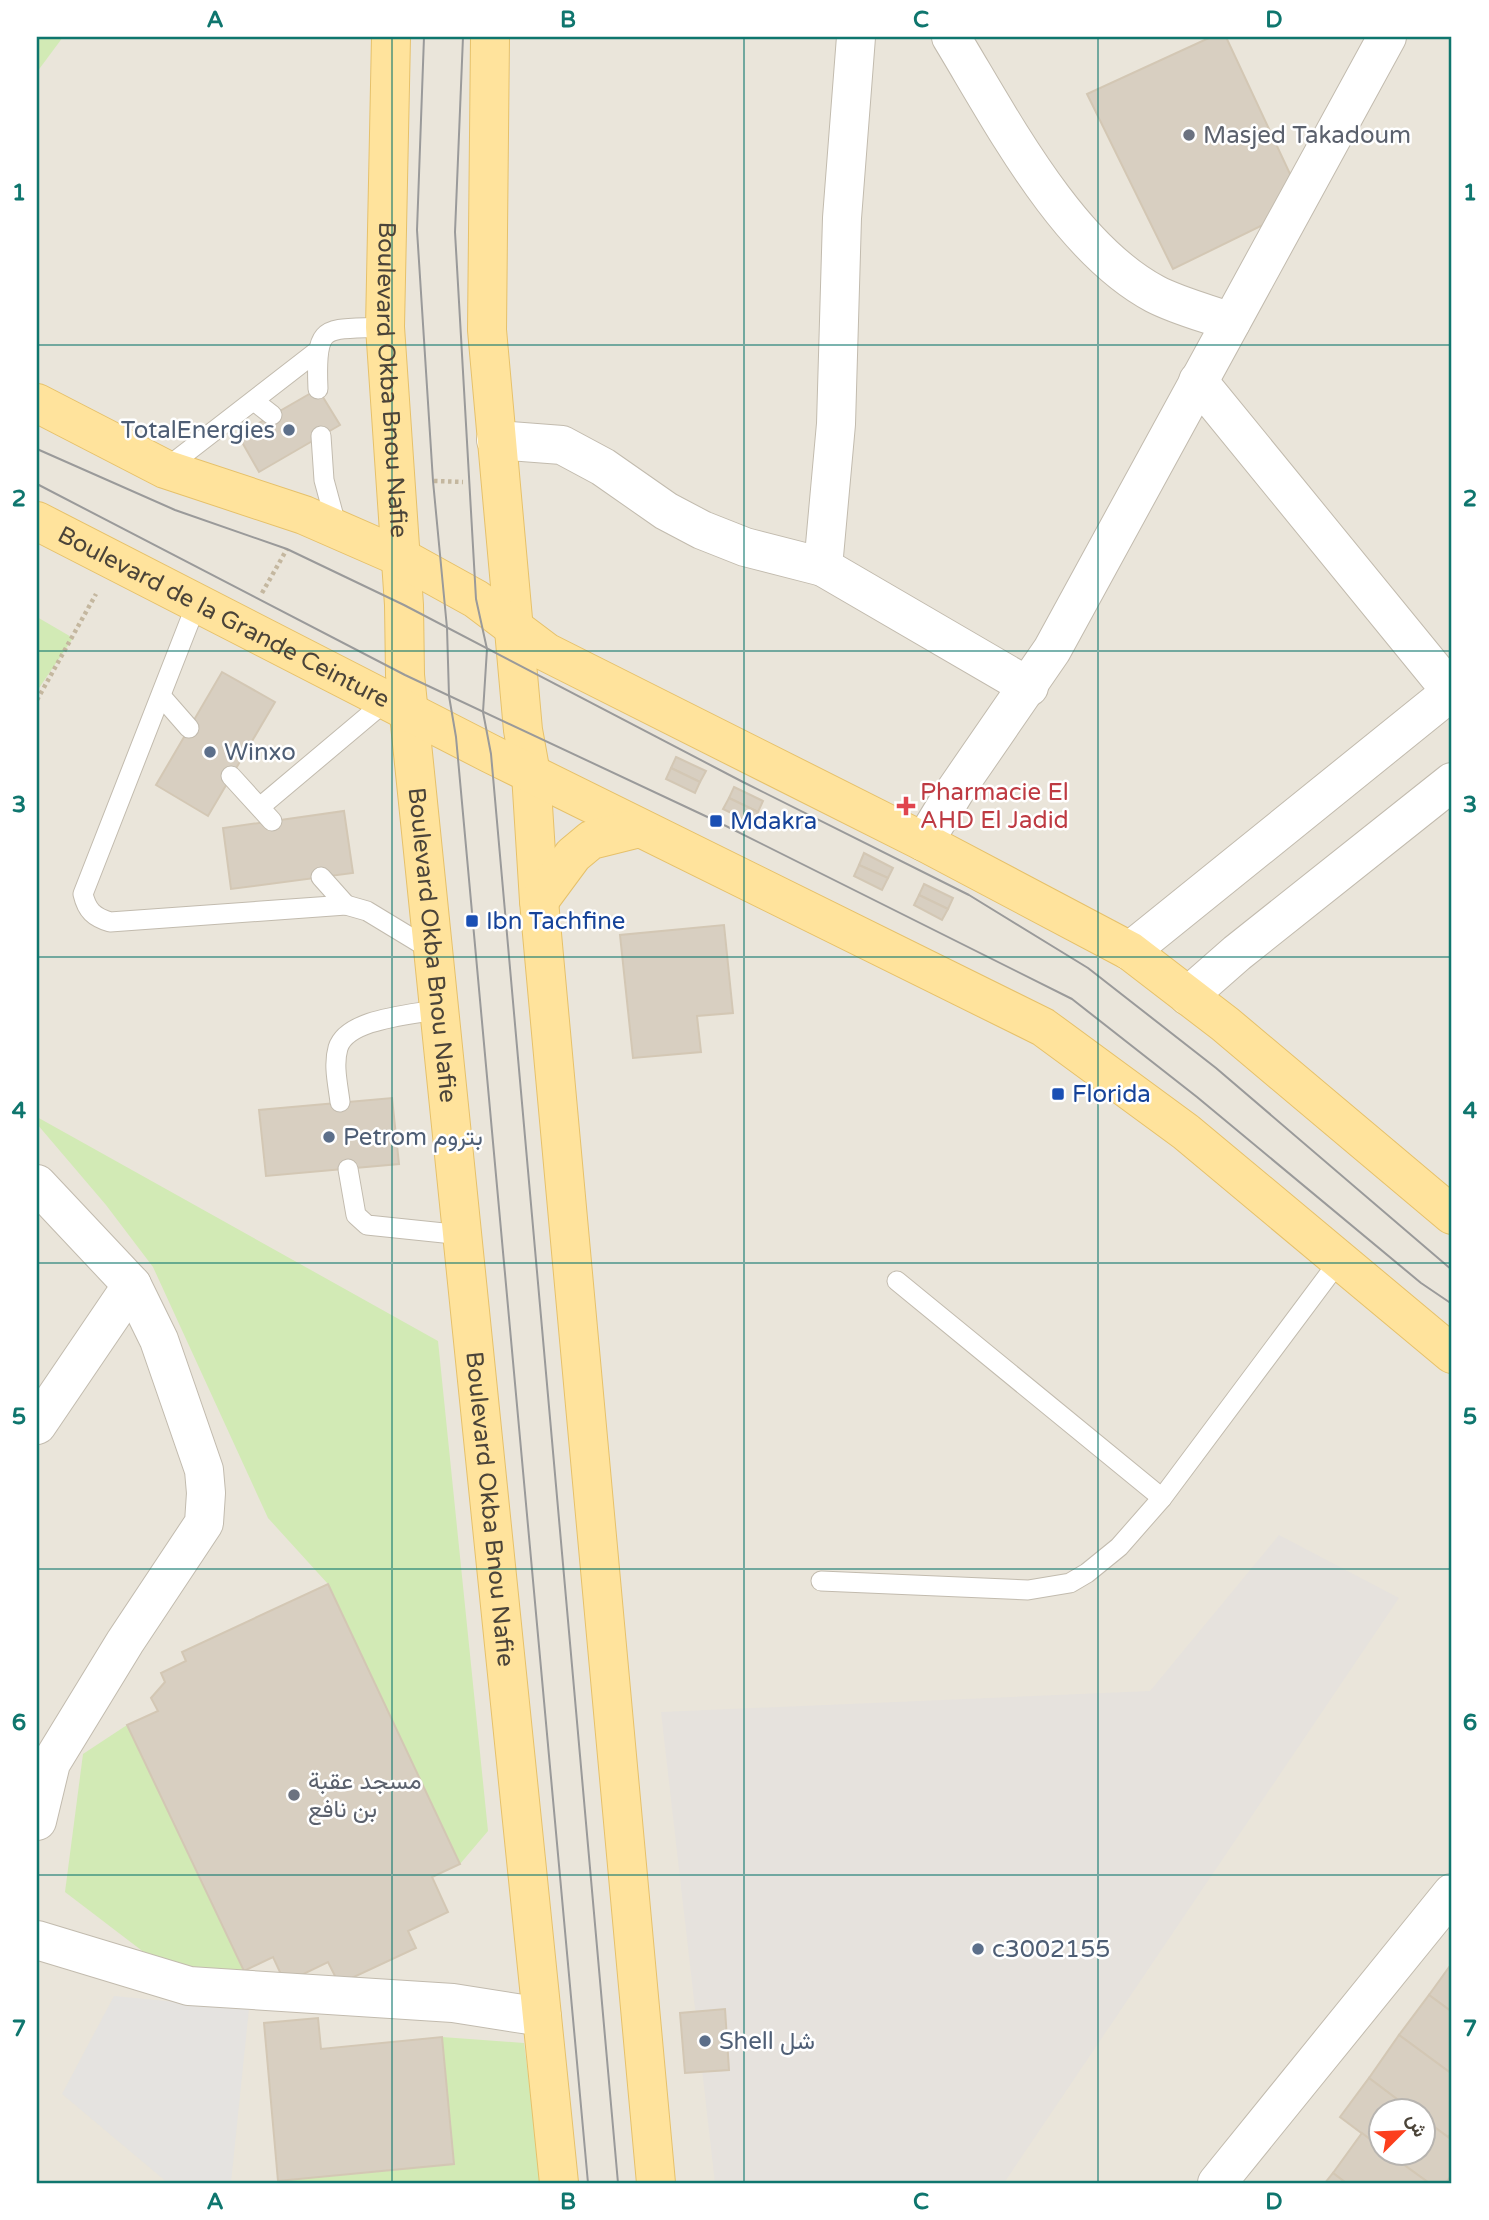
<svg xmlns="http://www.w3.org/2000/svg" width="1489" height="2220" viewBox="0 0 1489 2220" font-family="'Varela Round',Vazirmatn,sans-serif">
  <rect width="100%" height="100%" fill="#f6f3ec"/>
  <path fill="#eae5da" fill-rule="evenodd" d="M37,37H1452V2183H37ZM1380,2112H1422V2154H1380Z"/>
  <polygon fill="#e6e2dd" points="1279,1535 1399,1598 1004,2183 715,2183 661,1712 1150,1691"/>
  <g fill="#d2eab5">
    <polygon points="37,37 63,37 37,72"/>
    <polygon points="37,617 73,638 37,691"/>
    <polygon points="37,1117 438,1341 488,1831 460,1864 328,1584 268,1518 153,1267 106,1205 37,1124"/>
    <polygon points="127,1725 244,1971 217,1979 145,1953 65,1892 83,1754"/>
    <polygon points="442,2037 524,2043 542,2183 278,2183 278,2181 453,2164"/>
  </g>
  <polygon fill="#e5e3e0" points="114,1996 249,2009 231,2183 168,2183 62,2094"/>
  <g fill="#d8cfc1" stroke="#d3c7b4" stroke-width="2">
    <polygon points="1211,37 1226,37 1291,176 1271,221 1173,269 1087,94"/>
    <polygon points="318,389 340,425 259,472 238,435"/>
    <polygon points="222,672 275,702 208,816 156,785"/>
    <polygon points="676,757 706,771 700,782 671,768"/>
    <polygon points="671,768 700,782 695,793 666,779"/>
    <polygon points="734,787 763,801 758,812 729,798"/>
    <polygon points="729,798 758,812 752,823 723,809"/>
    <polygon points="344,811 353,873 231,889 223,828"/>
    <polygon points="864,853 893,868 888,878 859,865"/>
    <polygon points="859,865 888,878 882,890 854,876"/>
    <polygon points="924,884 953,898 948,909 919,895"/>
    <polygon points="919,895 948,909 942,920 914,905"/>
    <polygon points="724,925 733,1013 697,1016 701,1052 633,1058 620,935"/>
    <polygon points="392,1098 399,1164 266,1176 259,1110"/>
    <polygon points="328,1584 460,1864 432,1877 448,1912 408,1931 416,1948 339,1984 328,1962 285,1983 273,1957 244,1971 127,1725 158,1711 151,1698 165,1682 161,1673 186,1661 182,1652"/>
    <polygon points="1452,1963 1452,2012 1429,1995"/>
    <polygon points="1429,1995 1452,2012 1452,2074 1399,2035"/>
    <polygon points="725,2009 729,2070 685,2073 680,2013"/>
    <polygon points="318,2018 321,2049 442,2037 454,2164 278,2181 264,2023"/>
    <polygon points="1399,2035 1452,2074 1452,2132 1448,2137 1422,2118 1422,2112 1414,2112 1369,2078"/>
    <polygon points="1369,2078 1414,2112 1380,2112 1380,2147 1340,2117"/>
    <polygon points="1422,2118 1452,2140 1452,2174 1446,2183 1429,2183 1389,2154 1422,2154"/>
    <polygon points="1362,2133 1380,2147 1380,2154 1389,2154 1429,2183 1346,2183 1333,2173"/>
    <polygon points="1333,2173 1346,2183 1325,2183"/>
  </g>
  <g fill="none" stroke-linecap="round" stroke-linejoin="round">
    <g stroke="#c2bbae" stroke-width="21">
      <g id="lane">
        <path d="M318,389C315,321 324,330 385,327"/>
        <polyline points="254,401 272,415"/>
        <polyline points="321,436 324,480 337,528"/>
        <polyline points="165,469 316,352"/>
        <path d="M196,605L83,894C87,911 94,917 110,922L346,905L367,911L433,951"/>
        <polyline points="161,696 189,728"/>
        <polyline points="231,776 272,821"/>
        <polyline points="260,807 386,701"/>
        <polyline points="321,877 346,905"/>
        <path d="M340,1102C338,1085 333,1065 338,1048C347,1018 413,1015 440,1009"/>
        <polyline points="348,1169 356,1215 367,1225 463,1235"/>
        <polyline points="897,1281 1162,1498"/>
        <polyline points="821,1581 1028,1590 1070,1583 1087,1573 1119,1547 1162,1498 1339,1261"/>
      </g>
    </g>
    <g stroke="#c2bbae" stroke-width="40">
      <g id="street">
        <polyline points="856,37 842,218 836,424 823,567 1029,687"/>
        <path d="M951,37C1002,121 1067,247 1155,294C1178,306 1206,313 1231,322"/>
        <polyline points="1198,381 1451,691"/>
        <polyline points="496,440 562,445 603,467 666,511 702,530 745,547 823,567"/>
        <polyline points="924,842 955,791 1052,650 1387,37"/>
        <polyline points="1130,951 1452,691"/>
        <polyline points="1188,996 1237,953 1452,782"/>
        <polyline points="37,1184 132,1285 159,1340 204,1470 206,1493 204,1523 125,1642 51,1763 37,1821"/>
        <polyline points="37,1425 132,1285"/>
        <polyline points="37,1940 189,1986 453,2003 542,2017"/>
        <polyline points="1217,2183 1452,1893"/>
      </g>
    </g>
    <g stroke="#e6c16a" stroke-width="40">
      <g id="primary">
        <path id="s1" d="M391,37L385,327L404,605L405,675L559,2183"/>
        <polyline points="490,37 487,330 523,730 531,774 539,901 656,2183"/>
        <polyline points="37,403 165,469 304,515 400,557 476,599 546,652 924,842 1130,951 1225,1024 1452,1215"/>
        <path id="s2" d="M37,521L491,754L1043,1027L1186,1132L1452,1354"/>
        <polyline points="539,901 573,855 591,840 639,828"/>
      </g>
    </g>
    <g stroke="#c4b79f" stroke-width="4.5" stroke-dasharray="3.5 3.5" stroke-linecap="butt">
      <polyline points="434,481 463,482"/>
      <polyline points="262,593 287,549"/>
      <polyline points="37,700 96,594"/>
    </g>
    <use href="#lane" stroke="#fff" stroke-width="19"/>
    <use href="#street" stroke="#fff" stroke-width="38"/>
    <use href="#primary" stroke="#ffe39c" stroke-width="38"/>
    <g stroke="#9a9a9a" stroke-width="2">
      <polyline points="424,37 417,230 433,481 447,628 449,696 456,737 588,2183"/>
      <polyline points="463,37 455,232 476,599 487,649 483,712 491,754 506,923 618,2183"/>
      <polyline points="37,449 175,510 287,549 404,605 741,781 969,895 1088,968 1216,1068 1452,1270"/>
      <polyline points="37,484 405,675 716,821 1072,999 1197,1097 1421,1283 1452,1304"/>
    </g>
  </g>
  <path fill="none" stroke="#0f766e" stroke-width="2" stroke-opacity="0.55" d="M392,37V2183M744,37V2183M1098,37V2183M37,345H1452M37,651H1452M37,957H1452M37,1263H1452M37,1569H1452M37,1875H1452"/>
  <g fill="#6b7280" stroke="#fff" stroke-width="2.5">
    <circle cx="1189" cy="135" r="7"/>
    <circle cx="294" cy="1795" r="7"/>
  </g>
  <g fill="#5c6f8a" stroke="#fff" stroke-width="2.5">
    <circle cx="289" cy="430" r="7"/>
    <circle cx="210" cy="752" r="7"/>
    <circle cx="329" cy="1137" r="7"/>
    <circle cx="978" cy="1949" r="7"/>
    <circle cx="705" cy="2041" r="7"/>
  </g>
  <path fill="#e0444e" stroke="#fff" stroke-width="2.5" d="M902.5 795.5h7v7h7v7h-7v7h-7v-7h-7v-7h7z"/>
  <g fill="#1a4fb4" stroke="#fff" stroke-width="2.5">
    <rect x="709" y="814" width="14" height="14" rx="3.5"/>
    <rect x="465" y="914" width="14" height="14" rx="3.5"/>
    <rect x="1051" y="1087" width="14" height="14" rx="3.5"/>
  </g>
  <g text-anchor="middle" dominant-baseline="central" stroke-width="5" stroke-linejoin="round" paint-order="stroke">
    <g font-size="24" fill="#5b616d" stroke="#fff" text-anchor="start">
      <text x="1203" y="135">Masjed Takadoum</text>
      <text x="308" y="1781">مسجد عقبة<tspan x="308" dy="28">بن نافع</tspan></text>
    </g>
    <g font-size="24" fill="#4b4439" stroke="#fff">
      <text stroke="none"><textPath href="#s1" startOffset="343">Boulevard Okba Bnou Nafie</textPath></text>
      <text stroke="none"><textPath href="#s2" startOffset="210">Boulevard de la Grande Ceinture</textPath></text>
      <text stroke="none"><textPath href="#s1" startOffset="910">Boulevard Okba Bnou Nafie</textPath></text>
      <text stroke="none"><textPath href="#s1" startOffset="1477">Boulevard Okba Bnou Nafie</textPath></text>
    </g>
    <g font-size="24" fill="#4e5e75" stroke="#fff" text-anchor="start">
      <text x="275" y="430" text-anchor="end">TotalEnergies</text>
      <text x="224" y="752">Winxo</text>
      <text x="343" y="1137">Petrom بتروم</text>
      <text x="992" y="1949">c3002155</text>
      <text x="719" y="2041">Shell شل</text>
    </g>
    <g font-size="24" fill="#be3a42" stroke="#fff" text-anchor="start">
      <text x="920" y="792">Pharmacie El<tspan x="920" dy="28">AHD El Jadid</tspan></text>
    </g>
    <g font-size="24" fill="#164399" stroke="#fff" text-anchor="start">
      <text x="730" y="821">Mdakra</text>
      <text x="486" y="921">Ibn Tachfine</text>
      <text x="1072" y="1094">Florida</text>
    </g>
  </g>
  <rect width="1489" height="2220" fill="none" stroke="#ffffff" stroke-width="77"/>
  <g transform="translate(1402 2132) rotate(66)"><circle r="33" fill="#ffffff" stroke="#b7b4b0" stroke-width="2"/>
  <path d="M0-5L12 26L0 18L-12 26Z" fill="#fc3f1d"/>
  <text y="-10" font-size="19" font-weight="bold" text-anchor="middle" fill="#4b4439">ش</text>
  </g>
  <rect x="38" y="38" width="1412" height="2144" fill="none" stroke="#0f766e" stroke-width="2.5"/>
  <g font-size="23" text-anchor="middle" font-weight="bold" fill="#0f766e">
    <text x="215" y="27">A</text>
    <text x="568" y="27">B</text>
    <text x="921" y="27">C</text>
    <text x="1274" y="27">D</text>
    <text x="19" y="200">1</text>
    <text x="1470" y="200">1</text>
    <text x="19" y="506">2</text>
    <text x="1470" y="506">2</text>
    <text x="19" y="812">3</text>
    <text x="1470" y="812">3</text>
    <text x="19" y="1118">4</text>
    <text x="1470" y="1118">4</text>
    <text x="19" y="1424">5</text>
    <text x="1470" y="1424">5</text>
    <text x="19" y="1730">6</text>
    <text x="1470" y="1730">6</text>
    <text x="19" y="2036">7</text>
    <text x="1470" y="2036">7</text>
    <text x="215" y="2209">A</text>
    <text x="568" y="2209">B</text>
    <text x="921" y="2209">C</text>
    <text x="1274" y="2209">D</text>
  </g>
</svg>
